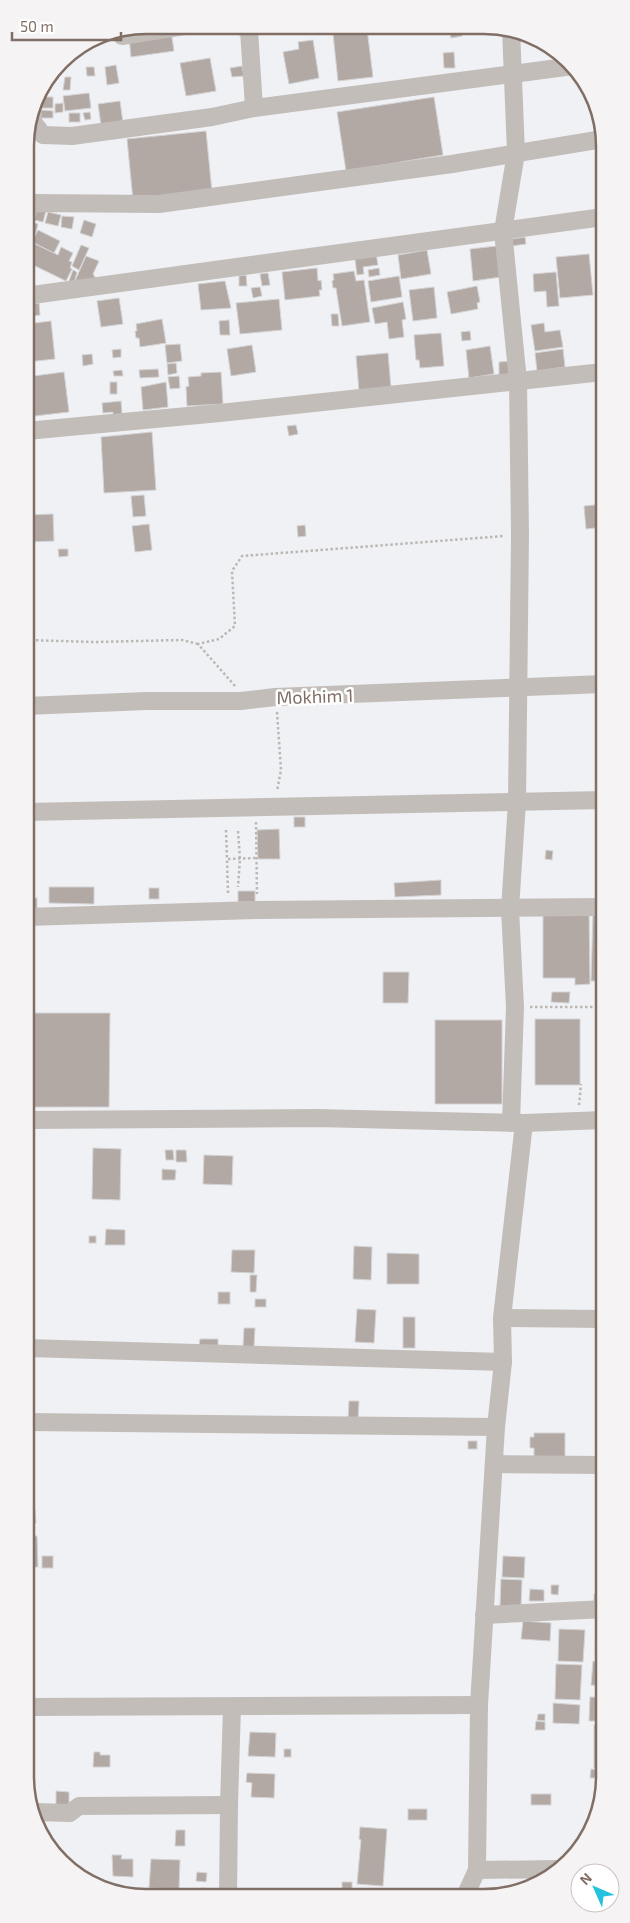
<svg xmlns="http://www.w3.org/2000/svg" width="630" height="1923" viewBox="0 0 630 1923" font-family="'Exo 2',sans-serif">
  <rect width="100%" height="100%" fill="#f0f1f4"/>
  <g fill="#b2a8a4" stroke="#d3d3d5">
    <polygon points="341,26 372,26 342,31"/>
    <polygon points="449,27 460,27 462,36 451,38"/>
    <polygon points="367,29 373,77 338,81 333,34"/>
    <polygon points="171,31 174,51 131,57 129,37"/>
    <polygon points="313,40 319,78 289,84 283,52 299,49 298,42"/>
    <polygon points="454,52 455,68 444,68 443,53"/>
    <polygon points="210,58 216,91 186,96 180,63"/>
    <polygon points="116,65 119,83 107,85 105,67"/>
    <polygon points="242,66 244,76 232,77 230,68"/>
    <polygon points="86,67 94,67 95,76 87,76"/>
    <polygon points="65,77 71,77 70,90 63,90"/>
    <polygon points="89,93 91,108 65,111 63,96"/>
    <rect x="41" y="97" width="12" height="11"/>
    <polygon points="434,97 443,155 346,171 337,112"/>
    <polygon points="120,101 123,123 101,125 98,104"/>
    <polygon points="63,103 63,112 55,113 55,104"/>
    <polygon points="41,110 53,111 53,118 41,118"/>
    <polygon points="90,112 91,119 85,120 83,113"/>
    <rect x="69" y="113" width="11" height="9"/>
    <polygon points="206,131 212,192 133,200 127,139"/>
    <polygon points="37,208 46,211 43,222 34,220"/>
    <polygon points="48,212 61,215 58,226 45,223"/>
    <polygon points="62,216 74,217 72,229 61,227"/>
    <polygon points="84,220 96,224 92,237 80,233"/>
    <polygon points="29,221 38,224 35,236 25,234"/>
    <polygon points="38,230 60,241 54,253 32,242"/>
    <polygon points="525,237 526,244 512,246 511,239"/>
    <polygon points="33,243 58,255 61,247 73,253 69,261 72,262 70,268 72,269 66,281 25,261"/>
    <polygon points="81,245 89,248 79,270 72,266"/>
    <polygon points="497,246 501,277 473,281 470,249"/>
    <polygon points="427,250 431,274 401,279 398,255"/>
    <polygon points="598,251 603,251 603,288"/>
    <polygon points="376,253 378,265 363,267 364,274 357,275 355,259"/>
    <polygon points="589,254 593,295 560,298 556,257"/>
    <polygon points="86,256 99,261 93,274 95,277 91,286 75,281"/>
    <polygon points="317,268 318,281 321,280 322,290 319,290 320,296 285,300 282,272"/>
    <polygon points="379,268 380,275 369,277 368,270"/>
    <polygon points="73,270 77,272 74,283 69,281"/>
    <polygon points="354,271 356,281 364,280 370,322 342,326 336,288 333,288 332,281 334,280 333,274"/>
    <polygon points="556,272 559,306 547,307 546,291 534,292 533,274"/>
    <polygon points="268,273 270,285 262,286 260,274"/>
    <polygon points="246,275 247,286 239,286 239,276"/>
    <polygon points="399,276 402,297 371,302 368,281"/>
    <polygon points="225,281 231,308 201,310 198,284"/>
    <polygon points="477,286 480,302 477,303 478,309 451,314 447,292"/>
    <polygon points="260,287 262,296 253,298 251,288"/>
    <polygon points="434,287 437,318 413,321 409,290"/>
    <polygon points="119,298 123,324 101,327 97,301"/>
    <polygon points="279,299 282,330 240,334 236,303"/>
    <polygon points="403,302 406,319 402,320 404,337 389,339 387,322 375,324 372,308"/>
    <polygon points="39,303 40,315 25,317 25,305"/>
    <polygon points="331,314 338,314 339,326 332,326"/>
    <polygon points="162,319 166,343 140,347 139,338 136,338 135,331 137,331 136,324"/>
    <polygon points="229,320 230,335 220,335 219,321"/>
    <polygon points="51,321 55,359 27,362 26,324"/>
    <polygon points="544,323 545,332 560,330 563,347 535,351 531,325"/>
    <polygon points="470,331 471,340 462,341 461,332"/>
    <polygon points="441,333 444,366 420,368 419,360 416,360 414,335"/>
    <polygon points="180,344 182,361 167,363 165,345"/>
    <polygon points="252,345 256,372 231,376 227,349"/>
    <polygon points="490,346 494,374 469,378 466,350"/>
    <polygon points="121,349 121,357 113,358 112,350"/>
    <polygon points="563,349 565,367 537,371 535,353"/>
    <polygon points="388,353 391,388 359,391 356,356"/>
    <polygon points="92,354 93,364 83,366 82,355"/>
    <polygon points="511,361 512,376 499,378 499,362"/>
    <polygon points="176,363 177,373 168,375 167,364"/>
    <polygon points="158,369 159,377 140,378 139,370"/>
    <polygon points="122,370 123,376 114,376 113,371"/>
    <polygon points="64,372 69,412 26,417 26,377"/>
    <polygon points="221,372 223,404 187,406 186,387 189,386 188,377 201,376 201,373"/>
    <polygon points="179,376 180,388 170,389 168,377"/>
    <rect x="110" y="382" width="7" height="12"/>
    <polygon points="166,382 168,407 143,410 141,387"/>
    <polygon points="121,401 122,414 113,415 113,412 103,413 102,403"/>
    <polygon points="296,425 298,434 289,436 287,426"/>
    <polygon points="152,432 156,490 104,493 101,437"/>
    <polygon points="144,495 146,516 133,517 131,496"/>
    <polygon points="603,504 603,527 586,529 584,506"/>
    <polygon points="53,514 54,541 26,542 26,515"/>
    <polygon points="149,524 152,550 135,552 132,526"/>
    <polygon points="305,525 306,536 298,537 297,526"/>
    <polygon points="58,549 68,549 68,556 59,557"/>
    <rect x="294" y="817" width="11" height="10"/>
    <polygon points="279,829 280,859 258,859 257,830"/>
    <polygon points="26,833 33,833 33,842 26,843"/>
    <polygon points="546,850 553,851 552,860 545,859"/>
    <polygon points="441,880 441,895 395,897 394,883"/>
    <polygon points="49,887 94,887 94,904 49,903"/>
    <rect x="149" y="888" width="10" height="11"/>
    <rect x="238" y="891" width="17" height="11"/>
    <rect x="26" y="898" width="11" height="14"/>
    <polygon points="589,912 590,984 575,985 575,978 543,978 543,913"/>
    <polygon points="593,912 604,912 604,981 591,981"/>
    <polygon points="383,972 409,972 408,1003 383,1003"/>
    <polygon points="552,992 570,992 569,1003 551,1002"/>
    <polygon points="26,1013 110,1013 109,1107 26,1107"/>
    <rect x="535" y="1019" width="45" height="66"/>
    <rect x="435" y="1020" width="67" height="84"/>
    <polygon points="93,1148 121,1149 120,1200 92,1199"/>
    <polygon points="165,1150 173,1150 174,1160 166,1160"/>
    <polygon points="176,1150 186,1150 187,1162 176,1162"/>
    <polygon points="204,1155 233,1156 232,1185 203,1184"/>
    <polygon points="162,1169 176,1170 175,1180 162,1180"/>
    <polygon points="106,1229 125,1230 125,1245 105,1245"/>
    <rect x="89" y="1236" width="7" height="7"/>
    <polygon points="354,1246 372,1247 371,1280 353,1279"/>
    <polygon points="232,1250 255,1250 254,1273 231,1272"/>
    <polygon points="387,1253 419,1254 419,1284 387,1284"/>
    <polygon points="250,1275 257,1275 256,1292 250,1292"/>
    <rect x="218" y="1292" width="12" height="12"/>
    <rect x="255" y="1299" width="11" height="8"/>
    <polygon points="357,1309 376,1310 374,1343 355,1342"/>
    <rect x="403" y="1317" width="12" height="31"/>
    <polygon points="244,1328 255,1328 254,1347 243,1347"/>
    <polygon points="200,1339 218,1339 218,1347 199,1346"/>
    <polygon points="349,1401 359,1401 358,1420 348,1420"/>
    <polygon points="534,1433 565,1433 565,1457 534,1457 534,1448 530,1448 530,1437 534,1437"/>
    <rect x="468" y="1441" width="9" height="8"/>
    <polygon points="27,1510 35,1510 36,1523 27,1523"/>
    <polygon points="27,1530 29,1530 29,1536 37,1536 38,1567 27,1567"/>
    <rect x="42" y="1556" width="11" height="12"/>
    <polygon points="503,1556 525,1557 524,1578 502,1577"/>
    <polygon points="501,1579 522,1580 521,1607 500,1606"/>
    <polygon points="551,1585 559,1585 558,1595 551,1594"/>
    <polygon points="530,1589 544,1590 544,1601 529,1601"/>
    <polygon points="594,1594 604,1594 604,1604 594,1603"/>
    <polygon points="523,1621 551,1623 550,1641 521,1639"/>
    <polygon points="596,1625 605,1625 605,1654 595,1654"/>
    <polygon points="559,1629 585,1630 583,1662 558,1661"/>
    <polygon points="593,1661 605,1662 605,1686 591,1685"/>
    <polygon points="556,1664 582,1665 580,1700 555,1699"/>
    <polygon points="590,1697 605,1697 605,1721 589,1721"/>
    <polygon points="553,1703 580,1705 579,1724 553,1723"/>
    <polygon points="538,1714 545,1714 545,1721 537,1720"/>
    <polygon points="536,1721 545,1722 545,1730 535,1730"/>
    <rect x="594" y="1725" width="11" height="43"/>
    <polygon points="250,1732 276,1733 275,1757 248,1756"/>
    <rect x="284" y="1749" width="7" height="8"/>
    <polygon points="94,1752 100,1752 100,1755 110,1755 110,1767 93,1767"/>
    <polygon points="591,1769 601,1770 601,1778 590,1778"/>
    <polygon points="247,1773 275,1774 274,1798 251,1797 252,1783 246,1782"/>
    <polygon points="56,1791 69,1792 69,1812 56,1812"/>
    <rect x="531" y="1794" width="20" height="11"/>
    <rect x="408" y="1809" width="19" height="11"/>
    <polygon points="360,1827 387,1829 383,1886 357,1884 361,1840 359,1839"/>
    <polygon points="176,1830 185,1830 185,1846 175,1846"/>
    <polygon points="112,1855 122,1855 121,1859 133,1859 133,1877 113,1876"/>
    <polygon points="151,1859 180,1860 179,1889 149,1888"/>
    <polygon points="197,1872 207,1873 206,1882 196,1881"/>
    <rect x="342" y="1882" width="10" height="8"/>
    <polygon points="201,1888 215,1889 214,1896 201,1896"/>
  </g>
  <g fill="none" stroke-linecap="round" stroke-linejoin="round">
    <g stroke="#bbb7b5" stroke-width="2.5" stroke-dasharray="2.5 2.5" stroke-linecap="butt">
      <polyline points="26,640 94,642 182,640 198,644"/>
      <polyline points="235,686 198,644 219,639 235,626 232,571 242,556 504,536"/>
      <polyline points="277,712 281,770 277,791"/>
      <polyline points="256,822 257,894"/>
      <polyline points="226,830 227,859"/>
      <polyline points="238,831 240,859 238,887"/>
      <path d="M598,892C609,871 588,840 604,819"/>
      <polyline points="228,893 227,859 256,858"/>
      <polyline points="530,1007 604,1007"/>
      <polyline points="579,1105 581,1084"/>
    </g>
    <g stroke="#c3bdba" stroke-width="18">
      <polyline points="240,26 249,30 254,108"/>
      <polyline points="511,29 516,153 503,231 518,381 520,535 517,802 510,909 515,1007 511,1123"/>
      <polyline points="122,36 190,25"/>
      <polyline points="32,114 33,122 43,135 72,136 212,117 254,108 573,66"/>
      <polyline points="25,213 34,203 159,204 452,164 603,139"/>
      <polyline points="25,296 603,217"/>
      <polyline points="26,431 220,413 603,372"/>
      <polyline points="26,706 146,701 241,701 275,697 603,684"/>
      <polyline points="26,812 604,800"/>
      <polyline points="26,917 257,910 604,907"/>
      <polyline points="26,1120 317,1118 524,1123 604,1120"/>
      <polyline points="502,1318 604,1319"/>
      <polyline points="27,1348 503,1362"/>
      <polyline points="27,1422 496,1427"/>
      <polyline points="494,1464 604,1465"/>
      <polyline points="484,1615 605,1609"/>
      <polyline points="27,1707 479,1705"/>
      <polyline points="34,1812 70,1813 79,1806 229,1805"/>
      <polyline points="477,1870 479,1705 496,1427 503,1362 502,1318 524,1123"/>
      <polyline points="228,1896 229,1805 232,1707"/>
      <polyline points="465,1896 477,1870 560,1869"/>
    </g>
  </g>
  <g text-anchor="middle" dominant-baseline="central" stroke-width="5" stroke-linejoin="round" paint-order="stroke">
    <g font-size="18" fill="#816e64" stroke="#fff">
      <text transform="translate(315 696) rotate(-2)">Mokhim 1</text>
    </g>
  </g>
  <path d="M0 0H630V1923H0ZM146 34H484A112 112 0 0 1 596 146V1777A112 112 0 0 1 484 1889H146A112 112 0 0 1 34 1777V146A112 112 0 0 1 146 34Z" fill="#f5f3f3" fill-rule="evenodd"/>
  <path fill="none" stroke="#816e64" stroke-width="2.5" d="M146 34H484A112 112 0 0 1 596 146V1777A112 112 0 0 1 484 1889H146A112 112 0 0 1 34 1777V146A112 112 0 0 1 146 34Z"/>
  <g transform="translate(595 1888) rotate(315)"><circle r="24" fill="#ffffff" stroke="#cdc5c1"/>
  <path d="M0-4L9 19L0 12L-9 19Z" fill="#25c2df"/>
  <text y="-8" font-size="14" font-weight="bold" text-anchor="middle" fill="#816e64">N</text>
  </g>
  <path d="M12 32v8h109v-8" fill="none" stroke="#816e64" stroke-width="2.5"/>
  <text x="20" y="32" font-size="15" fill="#816e64" stroke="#ffffff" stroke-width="4" paint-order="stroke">50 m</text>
</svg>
